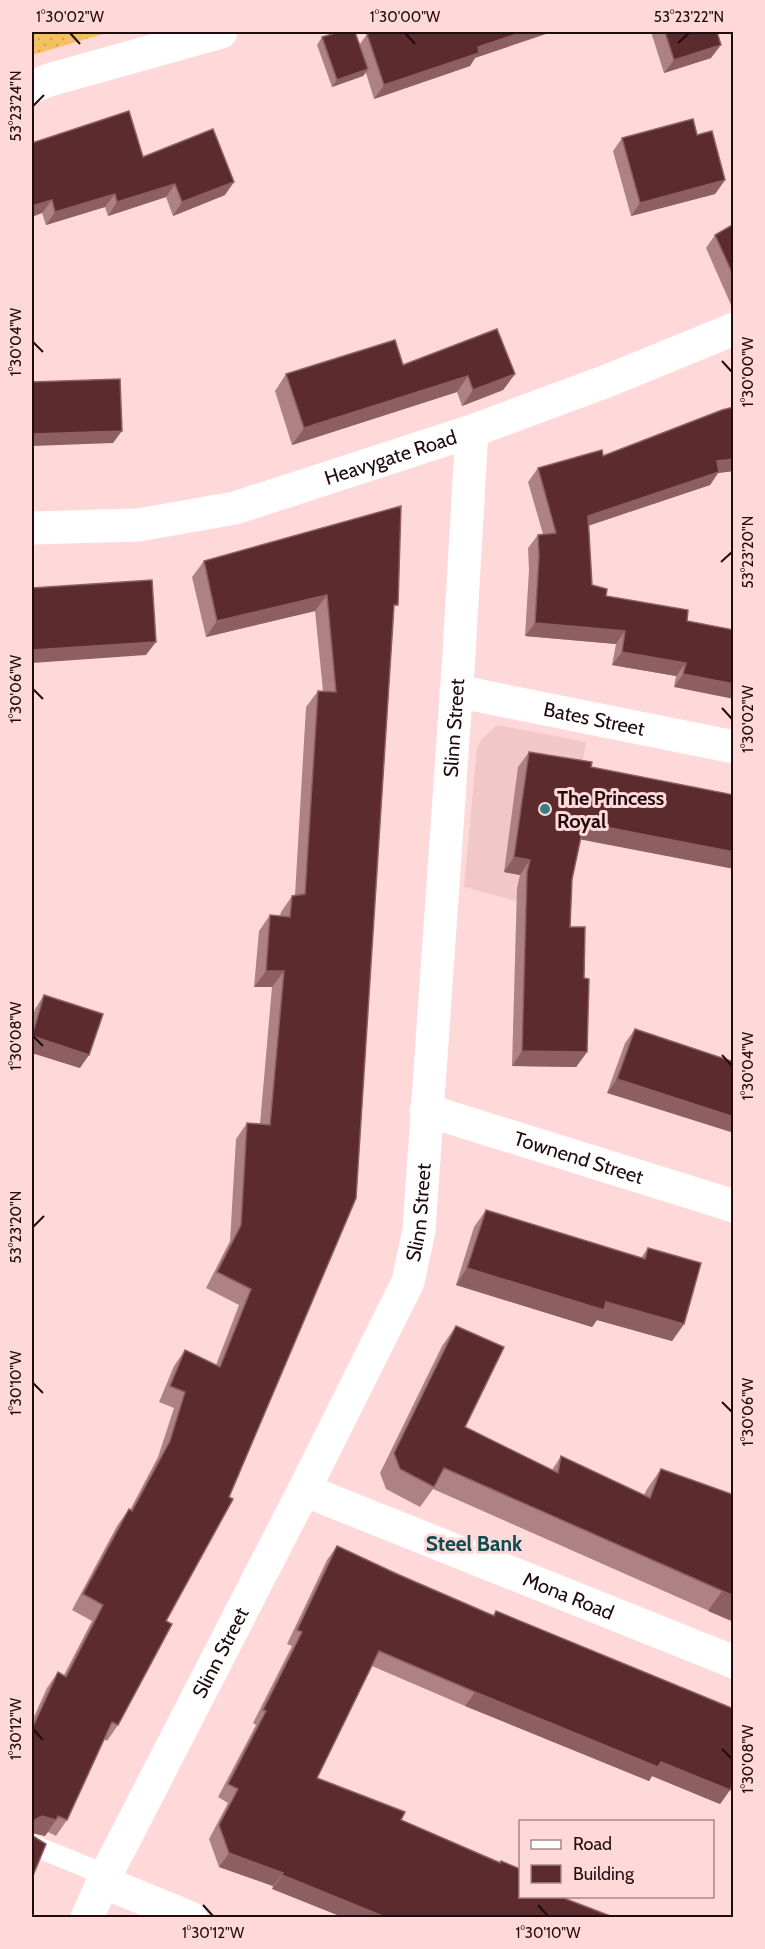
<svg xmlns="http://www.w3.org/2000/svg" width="765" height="1949" viewBox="0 0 765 1949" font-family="Cabin,sans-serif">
  <defs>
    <pattern id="park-dots" width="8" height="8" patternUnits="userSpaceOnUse" patternTransform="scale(1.5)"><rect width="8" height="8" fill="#f5bf63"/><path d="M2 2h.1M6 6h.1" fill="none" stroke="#d2a355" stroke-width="1.8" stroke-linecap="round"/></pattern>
  </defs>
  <rect width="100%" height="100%" fill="#ffd9d9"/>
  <polygon fill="#f1c7c7" points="497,725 586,742 558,912 464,887 477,748 481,740"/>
  <polygon fill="url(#park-dots)" points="32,32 110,32 32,55"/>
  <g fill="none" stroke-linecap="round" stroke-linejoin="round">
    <polyline stroke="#fff" stroke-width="21" points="32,1845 106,1875"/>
    <g stroke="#fff" stroke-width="33">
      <polyline points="32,87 49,80 221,32"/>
      <path id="s1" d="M32,528L138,525L235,508L472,431L607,381L734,329"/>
      <path id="s2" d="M456,691L734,747"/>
      <path id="s3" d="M426,1110L734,1206"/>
      <path id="s4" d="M304,1490L734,1662"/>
      <polyline points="103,1882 191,1918"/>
      <path id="s5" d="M87,1918L106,1875L304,1490L408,1282L419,1230L459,654L472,431"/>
    </g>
  </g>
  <g fill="#ae8284">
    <polygon points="651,32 717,32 711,58 664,73"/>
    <polygon points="367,34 475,58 470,66 374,99 366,73 363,76 332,87 317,45 322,37 360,44"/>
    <polygon points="697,135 725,180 715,194 631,216 613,151 622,138"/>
    <polygon points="32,143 143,157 225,195 173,216 166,197 108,216 105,207 46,225 42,213"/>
    <polygon points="734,224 734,304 731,305 706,248 715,235"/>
    <polygon points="403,365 515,374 503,390 462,406 457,392 292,445 275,391 286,374"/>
    <polygon points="734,407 734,471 718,473 710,485 588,526 592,585 606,596 687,621 734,630 674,687 676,676 612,665 616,644 525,636 529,570 528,548 538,535 543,534 528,482 538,468 603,456"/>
    <polygon points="204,561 394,610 356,1198 166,1621 118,1725 107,1741 104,1739 67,1820 56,1836 48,1832 45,1836 32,1833 32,1878 32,1721 47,1688 58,1672 64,1675 92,1621 72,1610 117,1526 129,1509 130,1510 158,1457 174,1408 159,1402 174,1366 185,1350 216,1365 239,1305 206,1288 230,1241 236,1139 247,1123 260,1124 272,987 254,987 259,931 270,915 280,916 281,912 292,896 295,895 306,707 318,691 323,691 315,611 206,637 192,577"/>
    <polygon points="529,752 580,839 572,879 570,927 584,978 587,1052 576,1067 512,1066 517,888 520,875 504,872 518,767"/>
    <polygon points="44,995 80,1068 32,1053 32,1020 35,1009"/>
    <polygon points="635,1029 713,1056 607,1093 625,1043"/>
    <polygon points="486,1210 641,1258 648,1248 684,1324 672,1341 597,1320 592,1327 456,1285 474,1227"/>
    <polygon points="456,1326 465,1427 552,1470 561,1456 644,1495 647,1489 661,1469 734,1495 734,1622 433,1489 420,1507 386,1489 380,1473 442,1346"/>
    <polygon points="337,1546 397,1574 493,1615 496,1611 731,1786 730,1790 720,1804 652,1776 649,1781 465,1706 372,1666 317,1778 401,1820 500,1862 520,1869 272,1889 273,1886 219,1867 209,1839 228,1803 218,1797 256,1725 253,1723 292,1646 287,1644 327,1560"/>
  </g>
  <g fill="#8d5f61">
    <polygon points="523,32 552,32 475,58 470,66 374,99 384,85 478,47"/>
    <polygon points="721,45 711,58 664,73 674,60"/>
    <polygon points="368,69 363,76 332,87 337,80"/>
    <polygon points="725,180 715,194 631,216 640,203"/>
    <polygon points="234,182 225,195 173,216 182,202"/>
    <polygon points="175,184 166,197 108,216 117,202"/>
    <polygon points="115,194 105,207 46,225 55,212"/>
    <polygon points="52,200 42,213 32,217 32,206"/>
    <polygon points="515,374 503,390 462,406 473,390"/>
    <polygon points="468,376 457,392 292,445 304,428"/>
    <polygon points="122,431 113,443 32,446 32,434"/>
    <polygon points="734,459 734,471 718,473 710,485 578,529 588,516 717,461"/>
    <polygon points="327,595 315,611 206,637 217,621"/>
    <polygon points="535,623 625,631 616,644 525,636"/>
    <polygon points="156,642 146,655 32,663 32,650"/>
    <polygon points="622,652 686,663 676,676 612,665"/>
    <polygon points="683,674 734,684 734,699 674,687"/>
    <polygon points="584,823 734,852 734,869 573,838"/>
    <polygon points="514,857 530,860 520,875 504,872"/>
    <polygon points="266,971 284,971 272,987 254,987"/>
    <polygon points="32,1036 89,1055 80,1068 32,1053"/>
    <polygon points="522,1051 587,1052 576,1067 512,1066"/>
    <polygon points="617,1079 734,1117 734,1133 607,1093"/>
    <polygon points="467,1268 606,1302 684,1324 672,1341 597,1320 592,1327 456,1285"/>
    <polygon points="722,1591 734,1596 734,1622 708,1611"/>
    <polygon points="475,1692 661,1762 730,1790 720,1804 652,1776 649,1781 465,1706"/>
    <polygon points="42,1816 56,1820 45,1836 32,1833 32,1824 36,1819"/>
    <polygon points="229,1853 283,1873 273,1886 219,1867"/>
    <polygon points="282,1875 385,1917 342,1917 272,1889"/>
  </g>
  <g fill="#5c2b2e" stroke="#8d5f61" stroke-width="1.5">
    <polygon points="339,32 355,32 368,69 337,80 322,37"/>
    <polygon points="375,32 523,32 478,47 479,53 384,85 367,34"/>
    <polygon points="665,32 717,32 721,45 674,60"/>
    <polygon points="129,111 143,157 213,129 234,182 182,202 175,184 117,202 115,194 55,212 52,200 32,206 32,143"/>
    <polygon points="693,119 697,135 712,131 725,180 640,203 622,138"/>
    <polygon points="734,224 734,277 715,235"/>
    <polygon points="497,329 515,374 473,390 468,376 304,428 286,374 395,340 403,365"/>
    <polygon points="120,379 122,431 32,434 32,382"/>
    <polygon points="734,407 734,459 717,461 719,472 588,516 592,585 607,589 606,596 688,610 687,621 734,630 734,684 683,674 686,663 622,652 625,631 535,623 539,556 538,535 556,533 538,468 602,450 603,456 722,410"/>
    <polygon points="401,506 398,605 394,605 356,1198 229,1497 233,1499 166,1621 172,1624 118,1725 112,1722 67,1820 58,1816 56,1820 42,1816 36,1819 32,1825 32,1729 58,1672 66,1677 103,1605 83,1594 129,1509 132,1511 170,1441 185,1392 170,1386 185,1350 220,1367 251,1289 217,1272 241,1225 247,1123 270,1125 284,971 266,971 270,915 290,917 292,896 305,894 318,691 336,692 327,595 217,621 204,561"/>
    <polygon points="152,580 156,642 32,650 32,588"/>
    <polygon points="529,752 592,762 591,767 734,795 734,852 584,823 572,879 570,927 585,927 584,978 589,979 587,1052 522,1051 527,872 530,860 514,857"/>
    <polygon points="44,995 103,1014 89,1055 32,1036"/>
    <polygon points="635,1029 734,1062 734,1117 617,1079"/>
    <polygon points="486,1210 645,1259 648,1248 701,1263 684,1324 606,1302 604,1310 467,1268"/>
    <polygon points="456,1326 504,1347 465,1427 558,1473 561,1456 650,1498 661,1469 734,1495 734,1596 444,1468 434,1487 400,1469 394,1453"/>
    <polygon points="337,1546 397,1574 494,1616 496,1611 734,1709 734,1781 730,1790 661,1762 658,1767 475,1692 379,1651 317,1778 405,1812 401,1820 500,1863 501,1861 520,1869 520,1896 567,1896 566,1899 613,1917 385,1917 282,1875 283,1873 229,1853 219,1825 238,1789 228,1784 266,1711 263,1710 302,1632 297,1630"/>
    <polygon points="32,1832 33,1836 46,1844 32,1878"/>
  </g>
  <path fill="none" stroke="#200c0d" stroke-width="2" d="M70,33L80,44M405,33L415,44M678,43L689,33M33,106L44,95M33,342L43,352M722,361L732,372M721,562L732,552M33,689L43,699M722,708L732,719M33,1036L43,1046M722,1055L732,1066M33,1227L44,1216M33,1383L43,1393M722,1402L732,1412M33,1729L43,1740M722,1749L732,1759M203,1905L213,1916M538,1905L548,1916"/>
  <circle fill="#357e81" stroke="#ffd9d9" stroke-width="2" cx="545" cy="809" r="6"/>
  <g text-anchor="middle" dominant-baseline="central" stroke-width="6" stroke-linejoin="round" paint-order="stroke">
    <g font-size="20" fill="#200c0d" stroke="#ffd9d9">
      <text stroke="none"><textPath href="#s1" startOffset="368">Heavygate Road</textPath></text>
      <text stroke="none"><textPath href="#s2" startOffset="141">Bates Street</textPath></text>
      <text stroke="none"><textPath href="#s5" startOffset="1269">Slinn Street</textPath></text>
      <text stroke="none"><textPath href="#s3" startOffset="160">Townend Street</textPath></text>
      <text stroke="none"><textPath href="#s5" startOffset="783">Slinn Street</textPath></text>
      <text stroke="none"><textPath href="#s4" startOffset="285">Mona Road</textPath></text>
      <text stroke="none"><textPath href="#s5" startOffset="297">Slinn Street</textPath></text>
    </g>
    <g font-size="20" font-weight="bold" fill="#200c0d" stroke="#ffd9d9" text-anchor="start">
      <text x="557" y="798">The Princess<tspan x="557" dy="23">Royal</tspan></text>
    </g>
    <g font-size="21" font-weight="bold" fill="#0b4c4e" stroke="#ffd9d9">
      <text x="474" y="1543">Steel Bank</text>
    </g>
  </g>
  <rect width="765" height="1949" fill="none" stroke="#ffd9d9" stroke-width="66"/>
  <rect x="519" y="1820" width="195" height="78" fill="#ffd9d9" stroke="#a68787" stroke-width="1.5"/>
  <rect x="531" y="1840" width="30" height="9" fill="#ffffff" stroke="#a68787" stroke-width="1.5"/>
  <text x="573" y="1850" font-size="18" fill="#200c0d">Road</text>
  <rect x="531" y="1865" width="30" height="18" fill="#5c2b2e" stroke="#a68787" stroke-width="1.5"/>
  <text x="573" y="1880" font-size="18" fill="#200c0d">Building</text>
  <rect x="33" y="33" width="699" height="1883" fill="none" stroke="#200c0d" stroke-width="2"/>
  <g font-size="15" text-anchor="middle" fill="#200c0d">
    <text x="70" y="22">1°30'02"W</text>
    <text x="405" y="22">1°30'00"W</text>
    <text x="689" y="22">53°23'22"N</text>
    <text transform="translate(16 106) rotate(-90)" y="5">53°23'24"N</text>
    <text transform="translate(16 342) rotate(-90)" y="5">1°30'04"W</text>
    <text transform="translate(748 372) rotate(-90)" y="5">1°30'00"W</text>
    <text transform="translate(748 552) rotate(-90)" y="5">53°23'20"N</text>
    <text transform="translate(16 689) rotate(-90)" y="5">1°30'06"W</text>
    <text transform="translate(748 719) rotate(-90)" y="5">1°30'02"W</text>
    <text transform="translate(16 1036) rotate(-90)" y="5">1°30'08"W</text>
    <text transform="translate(748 1066) rotate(-90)" y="5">1°30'04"W</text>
    <text transform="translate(16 1227) rotate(-90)" y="5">53°23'20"N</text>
    <text transform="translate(16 1383) rotate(-90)" y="5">1°30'10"W</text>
    <text transform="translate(748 1412) rotate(-90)" y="5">1°30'06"W</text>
    <text transform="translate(16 1729) rotate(-90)" y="5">1°30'12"W</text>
    <text transform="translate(748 1759) rotate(-90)" y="5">1°30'08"W</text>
    <text x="213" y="1938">1°30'12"W</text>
    <text x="548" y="1938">1°30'10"W</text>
  </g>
</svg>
